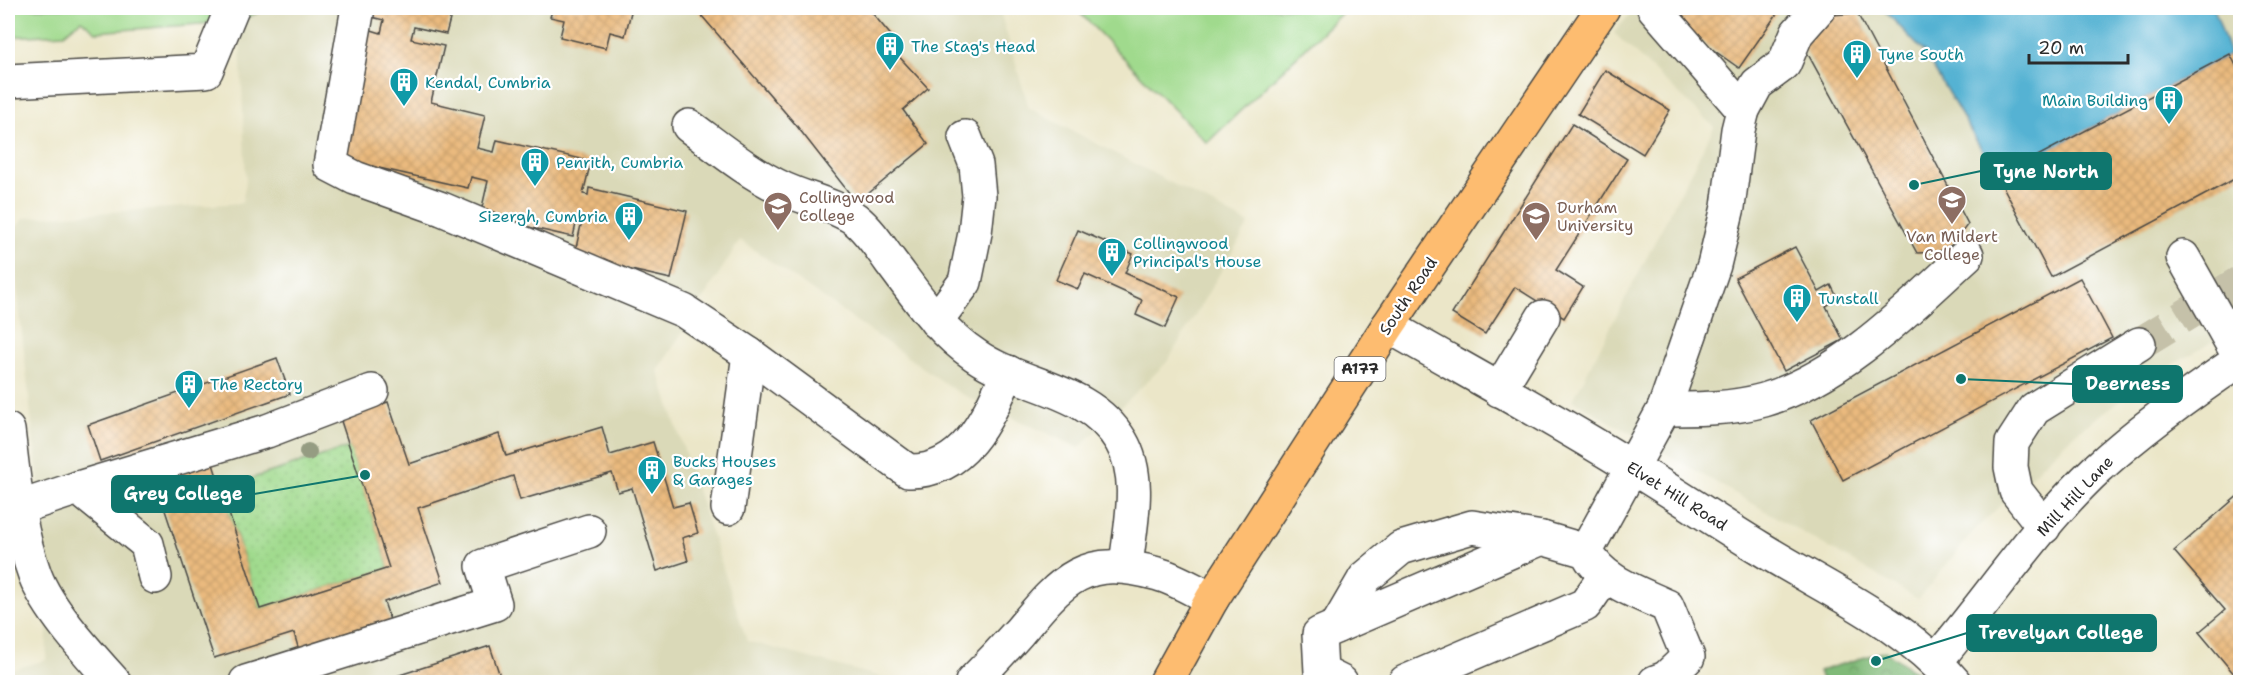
<svg xmlns="http://www.w3.org/2000/svg" width="2248" height="690" viewBox="0 0 2248 690" font-family="'Shantell Sans',sans-serif">
  <defs>
    <pattern id="grass-dots" width="8" height="8" patternUnits="userSpaceOnUse" patternTransform="scale(1.5)"><rect width="8" height="8" fill="#a0da8d"/><path d="M2 2h.1M6 6h.1" fill="none" stroke="#8abb7a" stroke-width="1.8" stroke-linecap="round"/></pattern>
    <pattern id="forest-crowns" width="20" height="18" patternUnits="userSpaceOnUse" patternTransform="scale(1.5)"><rect width="20" height="18" fill="#80ba78"/><path d="M2 6a3 3 0 1 1 6 0M12 15a3 3 0 1 1 6 0" fill="none" stroke="#699763"/></pattern>
    <pattern id="building-cross-hatch" width="8" height="8" patternUnits="userSpaceOnUse" patternTransform="scale(1.5)"><rect width="8" height="8" fill="#eaba7e"/><path d="M0 0l8 8M0 8l8-8" fill="none" stroke="#c9a06d"/></pattern>
  </defs>
  <rect width="100%" height="100%" fill="#fff"/>
  <filter id="ink" filterUnits="userSpaceOnUse"><feTurbulence type="fractalNoise" baseFrequency=".0167" numOctaves="2"/><feDisplacementMap in="SourceGraphic" scale="12" xChannelSelector="R" yChannelSelector="G"/><feConvolveMatrix kernelMatrix="1 2 1 2 8 2 1 2 1" color-interpolation-filters="sRGB"/></filter>
  <filter id="wash" filterUnits="userSpaceOnUse"><feTurbulence type="fractalNoise" baseFrequency=".008" numOctaves="4" result="noise"/><feDisplacementMap in="SourceGraphic" scale="24" xChannelSelector="R" yChannelSelector="G"/><feGaussianBlur stdDeviation="1.35" result="paint"/><feColorMatrix in="noise" values="0 0 0 0 0 0 0 0 0 0 0 0 0 0 0 0 0 1.4 0 .05"/><feComposite in="paint" operator="in"/></filter>
  <g filter="url(#wash)">
    <rect width="100%" height="100%" fill="#ebe6c8"/>
    <g fill="#dad9b8">
      <polygon points="268,8 999,8 1029,108 1249,224 1167,362 1079,448 959,393 740,240 658,371 747,641 899,682 8,682 8,671 46,660 49,579 11,233 25,218 242,203 246,181 239,21"/>
      <polygon points="1635,8 2240,8 2240,326 2155,375 2073,435 1975,530 1918,599 1573,400 1714,127 1614,33"/>
    </g>
    <polygon fill="url(#grass-dots)" stroke="#66825c" stroke-width="1.5" points="350,447 389,568 260,609 221,488"/>
    <polygon fill="url(#forest-crowns)" stroke="#567252" stroke-width="1.5" points="1885,651 1916,672 1924,682 1823,682 1819,671"/>
    <g fill="#a0da8d" stroke="#66825c" stroke-width="1.5">
      <polygon points="8,8 268,8 239,21 96,32 81,20 64,34 8,37"/>
      <polygon points="1075,8 1344,8 1346,9 1207,143"/>
    </g>
    <polygon fill="#55b2d3" stroke="#406e7f" stroke-width="1.5" points="1882,8 2214,8 2230,54 1998,177 1924,52"/>
    <g id="blocks">
      <g fill="url(#building-cross-hatch)">
        <polygon points="373,8 453,8 446,34 414,27 411,39 444,46 431,102 485,115 477,148 494,152 497,140 591,161 583,194 588,195 589,188 687,211 671,279 574,257 581,225 576,224 573,237 480,216 488,181 471,177 468,188 339,159 368,29 381,33 384,20 371,17"/>
        <polygon points="553,8 632,8 625,36 610,32 606,48 560,37 564,20 550,17"/>
        <polygon points="695,8 868,8 899,45 893,50 928,88 903,110 928,144 857,203 796,125"/>
        <polygon points="1669,8 1781,8 1739,68 1664,15"/>
        <polygon points="1857,13 1968,224 1952,245 1938,252 1917,253 1803,45 1832,15"/>
        <polygon points="2230,54 2240,73 2240,176 2051,277 1998,177"/>
        <polygon points="1605,70 1670,110 1643,154 1578,114"/>
        <polygon points="1572,124 1627,159 1556,270 1583,287 1564,318 1515,287 1485,334 1452,314"/>
        <polygon points="1078,230 1133,254 1125,273 1179,297 1165,328 1136,315 1142,300 1085,274 1078,289 1056,280"/>
        <polygon points="1795,247 1819,292 1831,285 1838,299 1826,306 1843,340 1784,371 1735,278"/>
        <polygon points="2080,278 2112,338 1843,480 1811,420"/>
        <polygon points="277,358 290,394 100,461 88,425"/>
        <polygon points="388,402 409,464 499,434 506,456 602,427 610,455 653,442 673,507 689,503 698,533 682,538 688,561 657,571 632,488 618,492 612,473 520,500 513,476 418,508 443,582 384,602 391,623 300,654 294,633 214,658 155,480 212,461 260,609 389,568 340,418"/>
        <polygon points="2240,494 2240,681 2199,632 2225,610 2174,551"/>
        <polygon points="490,646 502,682 378,682"/>
      </g>
    </g>
  </g>
  <g filter="url(#ink)">
    <use href="#blocks" fill-opacity="0" stroke="#484743" stroke-width="1.5"/>
    <g fill="none" stroke-linecap="round" stroke-linejoin="round">
      <polyline stroke="#c5c1a9" stroke-width="33" stroke-dasharray="33 16" stroke-linecap="butt" points="2139,344 2240,282"/>
      <g stroke="#484743" stroke-width="36">
        <g id="minor">
          <path d="M358,8L330,165L355,178L442,209L684,311L749,354L908,471C965,473 988,417 1008,372"/>
          <polyline points="1654,8 1743,110"/>
          <polyline points="8,81 206,71 232,8"/>
          <path d="M689,126C719,148 749,173 784,189C806,199 835,205 855,219C869,230 880,247 890,261C916,295 939,331 975,355C1022,388 1089,387 1121,441C1143,478 1130,526 1126,566"/>
          <polyline points="2183,257 2240,358"/>
          <polyline points="936,321 965,282 975,233 979,196 976,165 965,137"/>
          <path d="M1388,326C1470,373 1553,418 1633,468C1676,494 1717,522 1760,548C1826,589 1903,622 1954,682"/>
          <polyline points="1499,390 1543,317"/>
          <path d="M1664,409C1697,409 1732,409 1764,400C1842,377 1909,308 1967,255"/>
          <path d="M8,430C14,479 18,529 35,575C48,610 89,654 114,682"/>
          <polyline points="78,488 147,544 155,577"/>
          <polyline points="18,508 78,488 267,431 372,391"/>
          <polyline points="728,508 749,354"/>
          <polyline points="2044,527 2016,491 2011,467 2012,443 2034,409 2139,344"/>
          <polyline points="1586,551 1664,409 1714,265 1728,207 1738,130 1743,110 1757,84 1784,64 1797,33 1819,8"/>
          <polyline points="1337,626 1365,578 1401,548 1472,527 1542,538"/>
          <path d="M1936,661C1990,598 2037,525 2098,468C2143,427 2191,393 2240,360"/>
          <polyline points="246,682 495,604 483,566 589,531"/>
          <path d="M972,682C988,666 1004,649 1019,632C1063,579 1084,553 1158,574C1176,579 1195,591 1212,599"/>
          <path d="M1341,682L1321,672L1319,634L1542,538L1586,551C1602,582 1637,592 1667,606L1688,657L1666,678L1655,682"/>
          <polyline points="1405,682 1585,605 1605,576"/>
        </g>
      </g>
      <g stroke="#484743" stroke-width="36">
        <polyline id="major" points="1166,682 1212,599 1388,326 1603,8"/>
      </g>
      <use href="#minor" stroke="#fff" stroke-width="33"/>
      <use href="#major" stroke="#fdbc70" stroke-width="33"/>
    </g>
    <circle fill="#959c82" cx="308" cy="452" r="9"/>
  </g>
  <defs>
    <g id="building-pin" transform="scale(1.5)"><path d="M0 17L-7.5 6A9.5 9.5 0 1 1 7.5 6Z" fill="#0f9aa8" stroke="#fff"/><path d="M-4-6H4V6H1V3H-1V6H-4ZM-2.5-4.3h1.7v1.8h-1.7ZM.8-4.3h1.7v1.8H.8ZM-2.5-1h1.7V.8h-1.7ZM.8-1h1.7V.8H.8Z" fill="#fff"/></g>
    <g id="university-pin" transform="scale(1.5)"><path d="M0 17L-7.5 6A9.5 9.5 0 1 1 7.5 6Z" fill="#8d6e63" stroke="#fff"/><path d="M0-5L7-2L0 1L-7-2ZM-4 1L0 2.5L4 1V4Q0 6-4 4Z" fill="#fff"/></g>
  </defs>
  <g fill-rule="evenodd">
    <use href="#building-pin" x="890" y="46"/>
    <use href="#building-pin" x="1857" y="54"/>
    <use href="#building-pin" x="404" y="82"/>
    <use href="#building-pin" x="2169" y="100"/>
    <use href="#building-pin" x="535" y="162"/>
    <use href="#university-pin" x="1952" y="200"/>
    <use href="#university-pin" x="778" y="206"/>
    <use href="#building-pin" x="629" y="216"/>
    <use href="#university-pin" x="1536" y="216"/>
    <use href="#building-pin" x="1112" y="252"/>
    <use href="#building-pin" x="1797" y="298"/>
    <use href="#building-pin" x="189" y="384"/>
    <use href="#building-pin" x="652" y="470"/>
  </g>
  <g text-anchor="middle" dominant-baseline="central" stroke-width="4.5" stroke-linejoin="round" paint-order="stroke">
    <rect fill="#fff" stroke="#6b6b6b" stroke-width="1.5" x="1334.5" y="357" width="51" height="24" rx="4.5"/>
    <g font-size="15" font-weight="bold" fill="#2b2b2b">
      <text x="1360" y="369">A177</text>
    </g>
    <g font-size="16" fill="#0d838f" stroke="#fff" text-anchor="start">
      <text x="911" y="46">The Stag's Head</text>
      <text x="1878" y="54">Tyne South</text>
      <text x="425" y="82">Kendal, Cumbria</text>
      <text x="2148" y="100" text-anchor="end">Main Building</text>
      <text x="556" y="162">Penrith, Cumbria</text>
      <text x="608" y="216" text-anchor="end">Sizergh, Cumbria</text>
      <text x="1133" y="243">Collingwood<tspan x="1133" dy="18">Principal's House</tspan></text>
      <text x="1818" y="298">Tunstall</text>
      <text x="210" y="384">The Rectory</text>
      <text x="673" y="461">Bucks Houses<tspan x="673" dy="18">&amp; Garages</tspan></text>
    </g>
    <g font-size="16" fill="#785e54" stroke="#fff" text-anchor="start">
      <text x="799" y="197">Collingwood<tspan x="799" dy="18">College</tspan></text>
      <text x="1557" y="207">Durham<tspan x="1557" dy="18">University</tspan></text>
      <text x="1952" y="236" text-anchor="middle">Van Mildert<tspan x="1952" dy="18">College</tspan></text>
    </g>
    <g font-size="16" fill="#2b2b2b" stroke="#fff">
      <text transform="translate(1408 296) rotate(-56)">South Road</text>
      <text transform="translate(1677 496) rotate(32)">Elvet Hill Road</text>
      <text transform="translate(2075 496) rotate(-47)">Mill Hill Lane</text>
    </g>
  </g>
  <path fill="none" stroke="#0f766e" stroke-width="2" d="M1914 185L1981 171M1961 379L2073 384M365 475L254 494M1876 661L1967 633"/>
  <g fill="#0f766e" stroke="#fff" stroke-width="2">
    <circle cx="1914" cy="185" r="6"/>
    <circle cx="1961" cy="379" r="6"/>
    <circle cx="365" cy="475" r="6"/>
    <circle cx="1876" cy="661" r="6"/>
  </g>
  <g fill="#0f766e" stroke="#0f766e" stroke-width="2">
    <rect x="1981" y="153" width="130" height="36" rx="6"/>
    <rect x="2073" y="366" width="109" height="36" rx="6"/>
    <rect x="112" y="476" width="142" height="36" rx="6"/>
    <rect x="1967" y="615" width="189" height="36" rx="6"/>
  </g>
  <g font-size="18" text-anchor="middle" font-weight="bold" fill="#fff">
    <text x="2046" y="178">Tyne North</text>
    <text x="2128" y="390">Deerness</text>
    <text x="183" y="500">Grey College</text>
    <text x="2061" y="639">Trevelyan College</text>
  </g>
  <rect width="2248" height="690" fill="none" stroke="#fff" stroke-width="30"/>
  <path d="M2029 54v9h99v-9" fill="none" stroke="#2b2b2b" stroke-width="3"/>
  <text x="2038" y="54" font-size="18" fill="#2b2b2b" stroke="#ffffff" stroke-width="4.5" paint-order="stroke">20 m</text>
</svg>
